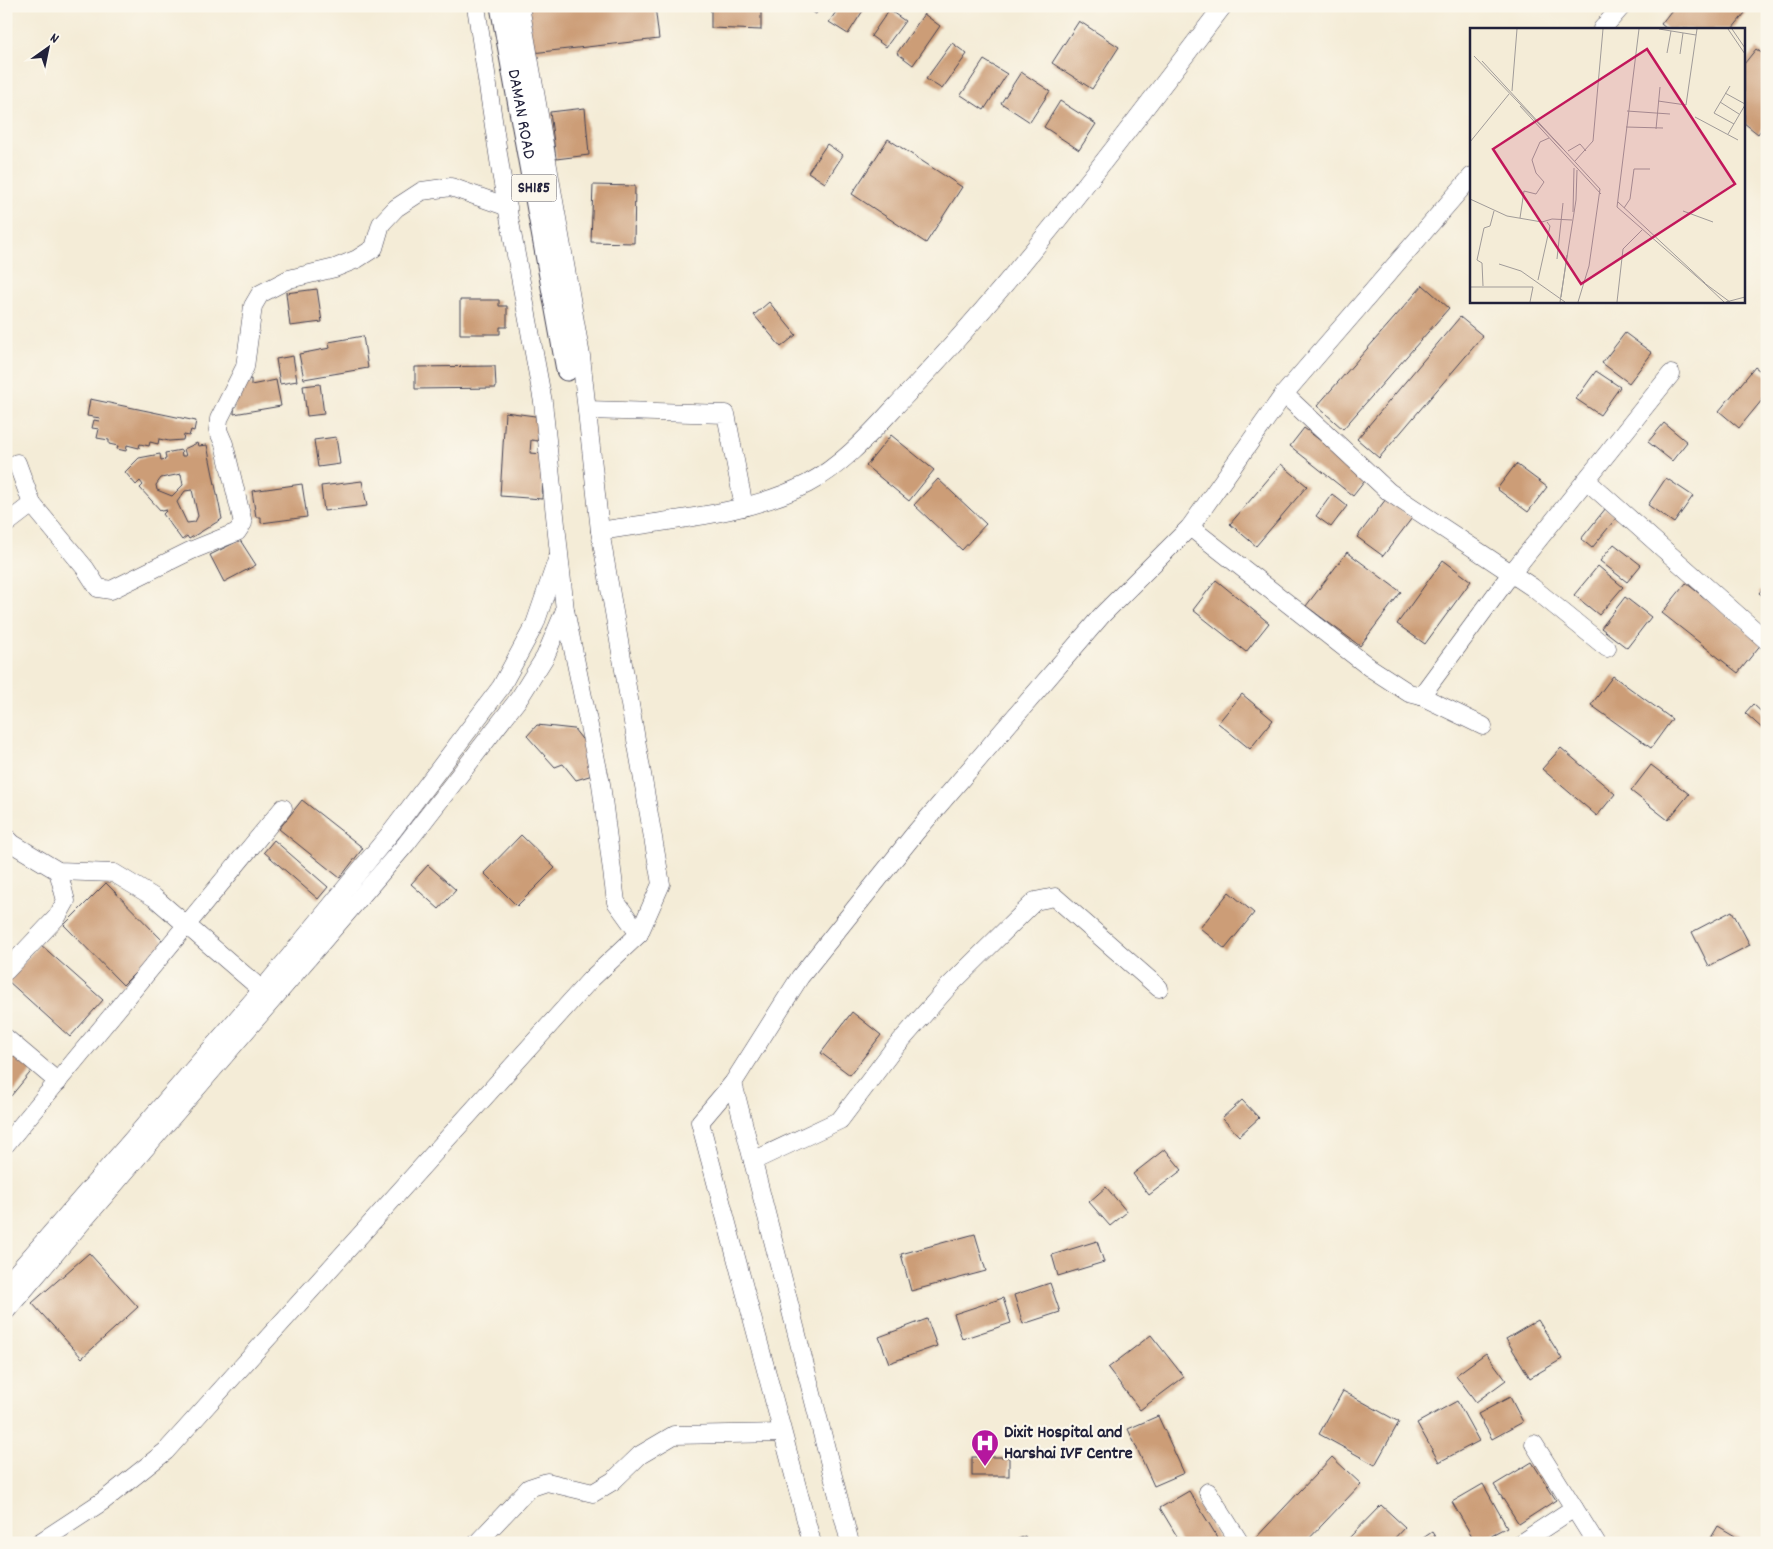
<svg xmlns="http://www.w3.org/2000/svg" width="1773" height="1549" viewBox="0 0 1773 1549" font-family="Dekko,sans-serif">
  <rect width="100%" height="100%" fill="#fbf7ec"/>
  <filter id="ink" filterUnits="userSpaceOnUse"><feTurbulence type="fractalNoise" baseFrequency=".02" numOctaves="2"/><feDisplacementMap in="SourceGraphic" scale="10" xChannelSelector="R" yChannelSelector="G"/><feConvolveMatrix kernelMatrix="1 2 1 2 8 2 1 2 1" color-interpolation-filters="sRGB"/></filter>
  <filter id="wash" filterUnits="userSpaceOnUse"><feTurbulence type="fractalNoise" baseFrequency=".0096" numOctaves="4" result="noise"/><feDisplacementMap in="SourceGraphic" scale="20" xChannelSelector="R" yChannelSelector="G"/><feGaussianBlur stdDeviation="1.12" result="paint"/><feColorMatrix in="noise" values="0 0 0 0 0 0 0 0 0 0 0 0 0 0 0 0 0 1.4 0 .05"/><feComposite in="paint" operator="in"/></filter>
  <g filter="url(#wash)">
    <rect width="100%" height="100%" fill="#f4ecd7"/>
    <g id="blocks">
      <g fill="#cc9d77" fill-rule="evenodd">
        <polygon points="542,6 655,6 659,39 532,53 526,8"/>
        <polygon points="711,6 761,6 761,30 711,28"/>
        <polygon points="803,6 821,6 816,14"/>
        <polygon points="840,6 866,6 848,34 829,22"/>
        <polygon points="1675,6 1737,6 1745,13 1732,29 1667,29 1661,24"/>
        <polygon points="889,10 905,21 886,47 871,36"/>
        <polygon points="924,14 940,26 913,65 897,53"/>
        <polygon points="1079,21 1119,47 1092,89 1052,63"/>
        <polygon points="952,43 967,54 942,89 926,79"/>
        <polygon points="1756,49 1767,57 1767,122 1758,134 1744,123 1744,64"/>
        <polygon points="984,60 1007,74 984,110 961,95"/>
        <polygon points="1021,72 1050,91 1030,122 1001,103"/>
        <polygon points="1060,101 1096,124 1079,150 1044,127"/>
        <polygon points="585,108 589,155 556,159 550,112"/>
        <polygon points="888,139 962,187 926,243 852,194"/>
        <polygon points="827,144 843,155 825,183 808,172"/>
        <polygon points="593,185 635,186 634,243 591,242"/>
        <polygon points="1423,285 1449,308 1343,429 1317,406"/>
        <polygon points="317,289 322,322 290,326 286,293"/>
        <polygon points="460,300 499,300 499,306 507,306 507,327 500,327 500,334 460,334"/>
        <polygon points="769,302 796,335 781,347 754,315"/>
        <polygon points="1460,317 1483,336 1379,458 1357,439"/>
        <polygon points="1625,333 1652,353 1629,383 1602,363"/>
        <polygon points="363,336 368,368 304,379 299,354 330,348 329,342"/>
        <polygon points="293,356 297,381 280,384 276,359"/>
        <polygon points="495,366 496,388 415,389 415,367"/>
        <polygon points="1755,367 1767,376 1767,394 1739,428 1719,411"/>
        <polygon points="1596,371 1620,387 1600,415 1576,399"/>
        <polygon points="251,379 251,385 276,380 281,406 234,414 235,398 240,398 239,386 243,380"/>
        <polygon points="320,384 324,414 307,416 303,386"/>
        <polygon points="90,399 196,421 194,431 191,430 189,436 184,435 183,440 169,441 159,439 158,444 150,442 149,446 140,444 139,448 127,445 126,451 117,449 118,446 109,444 109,440 97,438 99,429 92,428 94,420 99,421 100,418 87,416"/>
        <polygon points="505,412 535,416 539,429 538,441 531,440 530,453 544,454 542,499 500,496"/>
        <polygon points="1664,423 1687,442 1672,461 1648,442"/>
        <polygon points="1304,428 1368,477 1353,496 1290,446"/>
        <polygon points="891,435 934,470 909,501 866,466"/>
        <polygon points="336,437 340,464 318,467 314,440"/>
        <path d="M197,443L198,446L207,445L222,519L189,539L187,536L182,540L163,514L167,510L161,511L140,488L143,485L140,481L136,485L125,472L139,458L160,454L161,460L166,459L165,453L181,450L182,456H186L184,449ZM181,474L183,485L172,496L157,490L156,485L161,478ZM192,490L198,516L195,522L187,523L177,502L185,491Z"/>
        <polygon points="1281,464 1307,486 1256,546 1230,524"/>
        <polygon points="1516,464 1547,487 1528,512 1497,489"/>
        <polygon points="1666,478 1693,496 1674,523 1648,505"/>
        <polygon points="938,479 986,524 962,550 914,505"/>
        <polygon points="362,481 367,506 324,511 321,486"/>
        <polygon points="302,484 307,517 261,523 261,517 256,517 252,491"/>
        <polygon points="1332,494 1347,506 1331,527 1316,516"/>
        <polygon points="1386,499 1412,518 1383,556 1357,537"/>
        <polygon points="1606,508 1617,517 1592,548 1581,539"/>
        <polygon points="240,540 256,565 224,582 210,555"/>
        <polygon points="1614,544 1641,565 1627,582 1600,561"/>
        <polygon points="1347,552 1401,592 1360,646 1306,606"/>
        <polygon points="1443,560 1471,581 1425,644 1397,624"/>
        <polygon points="1598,566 1623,587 1599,615 1574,595"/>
        <polygon points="1216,580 1269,623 1246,652 1193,610"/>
        <polygon points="1686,583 1762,643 1738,673 1662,613"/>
        <polygon points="1767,583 1767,599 1759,593"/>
        <polygon points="1625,597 1651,617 1627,648 1601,628"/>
        <polygon points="1613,676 1672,719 1651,748 1591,705"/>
        <polygon points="1242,694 1273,720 1250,749 1218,723"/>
        <polygon points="1753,704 1767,717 1765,731 1745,713"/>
        <polygon points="537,725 574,729 585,743 596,774 576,780 563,764 555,767 527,736"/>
        <polygon points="1561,748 1615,794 1597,816 1542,769"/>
        <polygon points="1651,765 1689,794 1668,820 1631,791"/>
        <polygon points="302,800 363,848 340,878 279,829"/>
        <polygon points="521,835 555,868 517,906 484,873"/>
        <polygon points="274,840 328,887 318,899 264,852"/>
        <polygon points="428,865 456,890 439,909 411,884"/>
        <polygon points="106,883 165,943 123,985 64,925"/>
        <polygon points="1229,892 1254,913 1225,949 1200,928"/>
        <polygon points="1732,911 1750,945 1709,966 1692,932"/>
        <polygon points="40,944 103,1000 70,1037 8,981"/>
        <polygon points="852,1012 881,1035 850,1075 821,1053"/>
        <polygon points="6,1045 34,1068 11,1096 6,1092"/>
        <polygon points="1242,1100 1259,1118 1239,1136 1222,1118"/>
        <polygon points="1165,1149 1182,1170 1149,1195 1133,1174"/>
        <polygon points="1106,1187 1127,1212 1110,1226 1089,1202"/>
        <polygon points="975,1234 986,1271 911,1291 901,1254"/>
        <polygon points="1097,1241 1104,1262 1058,1276 1052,1255"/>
        <polygon points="89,1253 138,1307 82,1358 32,1303"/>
        <polygon points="1050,1283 1060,1312 1023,1324 1014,1295"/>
        <polygon points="1003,1298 1011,1323 962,1339 954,1314"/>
        <polygon points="927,1319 937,1346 889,1363 879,1337"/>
        <polygon points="1538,1320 1562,1359 1530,1378 1506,1339"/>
        <polygon points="1151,1335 1184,1377 1140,1410 1108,1368"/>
        <polygon points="1486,1353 1506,1380 1476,1402 1456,1375"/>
        <polygon points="1343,1391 1399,1422 1375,1465 1319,1434"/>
        <polygon points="1510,1397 1523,1422 1492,1439 1478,1414"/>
        <polygon points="1457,1401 1479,1441 1439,1462 1417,1423"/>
        <polygon points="1158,1416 1184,1473 1154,1486 1128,1429"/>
        <rect x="972" y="1457" width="37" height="19"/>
        <polygon points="1332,1457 1361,1484 1305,1543 1251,1543"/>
        <polygon points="1532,1462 1556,1500 1519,1524 1494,1485"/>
        <polygon points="1483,1484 1507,1527 1476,1543 1452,1502"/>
        <polygon points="1189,1491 1221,1543 1181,1543 1160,1508"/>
        <polygon points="1381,1505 1405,1527 1390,1543 1352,1543 1348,1539"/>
        <polygon points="1718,1526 1747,1543 1708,1543"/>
        <polygon points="1432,1532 1439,1543 1416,1543"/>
        <polygon points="1025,1536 1028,1543 1009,1543 1016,1540"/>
      </g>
    </g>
  </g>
  <g filter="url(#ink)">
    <use href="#blocks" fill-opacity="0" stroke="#424052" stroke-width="1"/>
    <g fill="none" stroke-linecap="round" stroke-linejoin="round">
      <g stroke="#424052" stroke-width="19">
        <g id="minor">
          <polyline points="476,6 501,173 543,402 565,610 601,784 616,902 639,934"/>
          <polyline points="1602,29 1622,6"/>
          <polyline points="1284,394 1389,492 1532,587 1607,648"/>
          <polyline points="587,410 726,414 744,507"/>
          <polyline points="17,463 32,504"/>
          <polyline points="1586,480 1767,641"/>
          <polyline points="6,524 32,504 85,568 98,588 111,590 190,551 237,532 243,523 224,444 218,430 219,419 245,367 253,306 260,294 289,279 335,268 357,259 374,248 381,224 396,208 422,191 451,187 508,207"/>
          <polyline points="1190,527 1369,667 1409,693 1421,696 1483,726"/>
          <path d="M600,531C667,520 746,515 807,484C849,462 879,423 911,390C1024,270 1123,137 1223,6"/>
          <polyline points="1421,696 1510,575 1671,374"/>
          <polyline points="6,837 13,844 58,871 114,873 155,898 262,990"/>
          <polyline points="6,971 57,917 66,901 58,871"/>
          <polyline points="6,1038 58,1082"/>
          <polyline points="733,1083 850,1543"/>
          <polyline points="6,1144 283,808"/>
          <polyline points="753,1161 840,1120 892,1051 948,987 1035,901 1055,897 1159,988"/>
          <polyline points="6,1285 262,990 393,830 501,687 535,624 557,560"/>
          <polyline points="6,1311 406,844 520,697 545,657 565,610"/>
          <polyline points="1534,1444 1596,1543"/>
          <polyline points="1208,1492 1240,1543"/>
          <polyline points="39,1543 103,1501 166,1451 590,980 639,934 661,884 600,531 581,356 520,6"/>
          <polyline points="477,1543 529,1488 547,1482 593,1493 613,1481 640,1455 674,1435 782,1433"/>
          <polyline points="812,1543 700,1122 733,1083 800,977 916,832 1102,615 1190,527 1284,394 1472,176"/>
          <polyline points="1521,1543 1574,1508"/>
        </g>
      </g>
      <g stroke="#424052" stroke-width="23">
        <g id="major">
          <path id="s1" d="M501,6L567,370"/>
        </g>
      </g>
      <use href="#minor" stroke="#fff" stroke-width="18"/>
      <use href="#major" stroke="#fff" stroke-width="21"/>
    </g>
  </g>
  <defs>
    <g id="hospital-pin" transform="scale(1.4375)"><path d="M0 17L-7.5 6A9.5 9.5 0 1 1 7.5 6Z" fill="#b5179e" stroke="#fbf7ec"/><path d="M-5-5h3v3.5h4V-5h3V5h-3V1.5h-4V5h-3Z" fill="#fff"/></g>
  </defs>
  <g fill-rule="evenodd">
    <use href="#hospital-pin" x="985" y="1443"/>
  </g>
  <g text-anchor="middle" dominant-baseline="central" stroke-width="4.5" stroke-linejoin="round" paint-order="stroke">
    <rect fill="#fbf7ec" stroke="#636270" stroke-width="1" x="511.5" y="174.5" width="45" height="27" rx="4"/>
    <g font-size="16" font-weight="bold" fill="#22223b">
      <text x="534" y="188">SH185</text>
    </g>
    <g font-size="18" fill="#22223b" stroke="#fbf7ec">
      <text stroke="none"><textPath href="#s1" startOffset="110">DAMAN ROAD</textPath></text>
    </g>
    <g font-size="18" font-weight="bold" fill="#22223b" stroke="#fbf7ec" text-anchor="start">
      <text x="1004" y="1433">Dixit Hospital and<tspan x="1004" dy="21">Harshai IVF Centre</tspan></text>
    </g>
  </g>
  <g transform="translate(1470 28)">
    <rect width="275" height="275" fill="#f4ecd7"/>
    <path fill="none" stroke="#a09b99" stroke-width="1" d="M169,1L147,179L234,255M189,1L226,7M258,1L275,26M262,1L275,20M197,25L201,3M210,26L213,5M4,28L93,121M12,33L130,161L119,238L108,274M260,58L244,85L264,96M42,63L47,1M255,65L275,76M188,73L216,77L227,1M250,74L269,86M50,78L131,166M157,83L200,86M225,89L268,112M156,99L193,100M186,101L190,59M258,106L275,77M0,114L39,66M98,123L110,116L116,123M105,133L123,113L133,1M0,171L37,188L72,194L82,191L102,192M148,174L235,255M154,180L160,171L164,141H180M213,183L243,194M103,184L104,140M50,190L54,163L66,166L74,154L66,145L62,132L70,114L79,110M87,231L93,175M29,236L51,243L95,274M68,252L80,198L77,194M233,254L260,274M234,255L254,274M13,258L12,235L7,232L14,200L20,198L24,183M0,259H63L60,274M91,269L97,227M90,274L106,172L107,142M147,274L153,221L172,202M256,274L275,269"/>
    <path fill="#c2185b" fill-opacity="0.15" stroke="#c2185b" stroke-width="2.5" d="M177,21L265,156L111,256L23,121Z"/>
    <rect width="275" height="275" fill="none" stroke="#22223b" stroke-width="2.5"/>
  </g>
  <rect width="1773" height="1549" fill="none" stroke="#fbf7ec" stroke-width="25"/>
  <g transform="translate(48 48) rotate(33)" stroke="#fbf7ec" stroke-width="4" paint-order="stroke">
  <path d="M0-4L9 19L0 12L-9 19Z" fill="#22223b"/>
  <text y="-8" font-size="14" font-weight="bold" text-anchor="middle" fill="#22223b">N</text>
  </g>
</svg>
